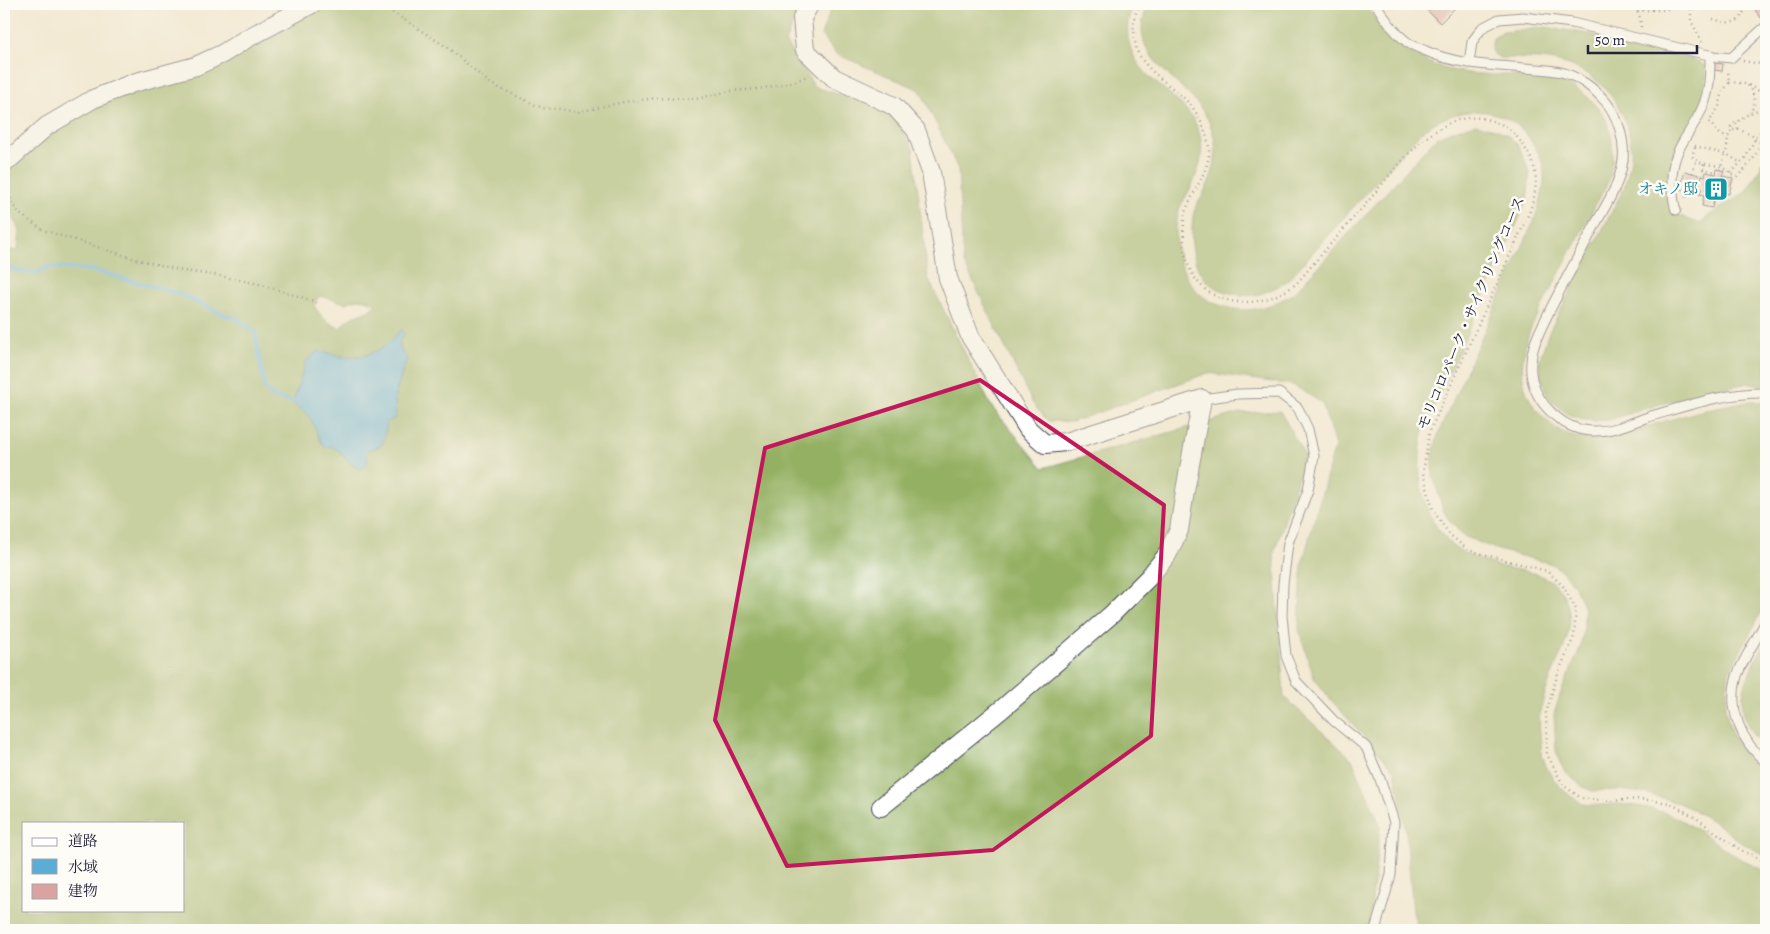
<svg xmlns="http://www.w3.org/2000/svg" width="1770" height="934" viewBox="0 0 1770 934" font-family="Alegreya,'Noto Serif JP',serif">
  <rect width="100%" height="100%" fill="#fdfcf7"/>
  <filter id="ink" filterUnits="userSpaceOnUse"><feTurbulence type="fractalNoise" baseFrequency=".02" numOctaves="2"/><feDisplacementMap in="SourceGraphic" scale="10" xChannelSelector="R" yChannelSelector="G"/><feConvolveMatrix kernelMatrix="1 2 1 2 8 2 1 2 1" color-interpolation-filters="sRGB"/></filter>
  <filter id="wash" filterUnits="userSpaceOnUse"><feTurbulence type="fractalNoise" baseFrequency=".0096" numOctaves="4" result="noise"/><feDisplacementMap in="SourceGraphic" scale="20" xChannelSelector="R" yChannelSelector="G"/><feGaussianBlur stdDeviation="1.12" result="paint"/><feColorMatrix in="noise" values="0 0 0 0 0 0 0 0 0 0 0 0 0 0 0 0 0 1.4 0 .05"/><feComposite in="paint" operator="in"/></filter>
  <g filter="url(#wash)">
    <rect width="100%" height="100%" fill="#f3ead3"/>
    <g fill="#94b062" stroke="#5b694e" fill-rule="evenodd">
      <path d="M318,4H801L785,42L815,87L890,110L913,148L928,278L991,406L1043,468L1240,413L1280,411L1305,456L1274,553L1284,697L1352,759L1380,825L1369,930H4V250H18L20,230L6,205L4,186V170L66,120ZM321,296L345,303L357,299L366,300L376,304L372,309L347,320L340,328C327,323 322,317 314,306L317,298ZM402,329L404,334L399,342L401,351L407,358L386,425V435L380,446L366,451L364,454L367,464L355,467L334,447L320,441L311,417L303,409L326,352C350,358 372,360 391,341C395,338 398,333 402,329ZM24,823H184V910H24Z"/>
      <path d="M833,4H1134C1128,15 1127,25 1128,37C1135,85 1185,90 1199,132C1206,154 1198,173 1188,193C1185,198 1181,204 1179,210C1170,245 1182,293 1219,305C1248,315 1269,308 1294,293L1437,137L1457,129L1475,124L1496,129L1508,135L1518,145L1530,172L1527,201L1424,429C1416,465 1418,503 1441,533C1446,538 1450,546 1457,549C1468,555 1483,561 1495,565C1520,572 1551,570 1564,596C1577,622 1565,645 1555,668C1549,681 1545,694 1541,707C1538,720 1540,732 1541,745C1543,770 1558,789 1580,802C1591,808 1604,804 1617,804C1634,805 1652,808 1668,814C1704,829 1731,859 1766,871V930H1418L1413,912L1406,832L1395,771L1331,700L1314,678L1299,630L1302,564L1335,446L1322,403L1293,385L1208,373L1072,422L1048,421L1033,404L963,261L958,169L920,90L836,54L821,35Z"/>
      <path d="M1149,4H1365C1381,31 1405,53 1435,65C1470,79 1510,72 1547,78C1557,79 1567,83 1576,89C1611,109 1618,142 1609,180L1532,325C1522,351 1516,381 1534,406C1543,419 1560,434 1576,437C1606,442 1633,430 1662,422C1679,417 1696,412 1713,408C1731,404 1748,400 1766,403V604L1729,672L1725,707L1731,732L1740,749L1747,759L1766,775V856L1742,843L1717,824L1694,810L1678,803L1645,793L1619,790L1592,791L1583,787L1566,773L1560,763L1556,751L1554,714L1560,695L1581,646L1584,625V610L1581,601L1574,586L1562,571L1552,564L1498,550L1463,536L1449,520L1443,510L1433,475V456L1438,434L1533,223C1539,207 1545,189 1544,171C1543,159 1536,149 1530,139C1503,101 1454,106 1421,132L1287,281C1264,295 1251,299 1226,292C1197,283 1190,255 1192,227C1193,223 1192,217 1194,212C1196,205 1201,198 1204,192C1215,171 1219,152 1212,130C1199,82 1118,62 1149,4Z"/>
      <path d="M1546,27L1590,34L1698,61L1706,67V81L1701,104L1672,155L1675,214L1701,224C1710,210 1727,206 1740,196C1752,186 1759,169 1766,156V386L1748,383L1715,390L1661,404L1609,420L1593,421L1579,419L1567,414L1553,402L1547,395L1541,376L1539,361L1549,332L1624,188C1628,174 1632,160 1631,146C1627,104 1595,68 1554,61C1540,58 1525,59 1511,58C1508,58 1503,59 1500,58C1497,57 1493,53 1491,51L1493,38L1503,32Z"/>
      <path d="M1766,641V738L1764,739H1756C1729,702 1748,676 1766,641Z"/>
    </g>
    <path fill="#5badd6" stroke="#3e6888" d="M402,329L404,334L399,342L401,351L407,358L395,395L396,418L388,421C386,426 383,439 382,445L367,451L365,453L368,459L367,464L361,469C347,465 342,449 329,446L325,448C313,430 316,416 294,405V399L306,361L318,351C327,353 336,356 345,357C369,360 387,346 402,329Z"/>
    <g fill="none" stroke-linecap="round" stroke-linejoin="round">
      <path stroke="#5badd6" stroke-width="4.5" d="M4,266L18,271L40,273L47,267L91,270L177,293L225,315L238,319L255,332L265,388C270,399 284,399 294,402"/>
    </g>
    <g id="blocks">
      <g fill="#daa3a0">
        <polygon points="1421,4 1459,4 1440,23"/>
        <polygon points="1639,4 1670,4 1658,8 1642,7"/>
        <polygon points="1763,4 1766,9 1766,14 1761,18 1755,10"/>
        <polygon points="1715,63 1723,64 1722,71 1714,70"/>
        <polygon points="1717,169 1724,171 1722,176 1733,178 1729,194 1716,191 1712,208 1702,206 1704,195 1700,194 1702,187 1699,186 1702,175 1705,176 1706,172 1716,174"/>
        <polygon points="1685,171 1699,175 1695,192 1680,189"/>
      </g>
    </g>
  </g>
  <g filter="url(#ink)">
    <use href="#blocks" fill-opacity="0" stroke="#414052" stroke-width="1"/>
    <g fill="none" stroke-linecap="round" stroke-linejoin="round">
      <g stroke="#414052" stroke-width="11">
        <g id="lane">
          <path d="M1376,4C1384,18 1394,32 1407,42C1412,46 1420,48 1426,51C1457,65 1491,65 1524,68C1536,69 1549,69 1561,72C1578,76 1595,89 1606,102C1618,117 1625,140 1623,160C1620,184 1606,205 1595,225C1579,255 1563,284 1548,314C1539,332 1529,351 1531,373C1534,402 1562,430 1592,431C1611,432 1631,423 1648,417C1686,406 1726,392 1766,393"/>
          <polyline points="1469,63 1472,42 1482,28 1499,19 1523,17 1572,23 1713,56 1731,58 1766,26"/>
          <path d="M1676,210C1673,202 1673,192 1672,183C1671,149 1689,137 1702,109C1710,91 1710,74 1710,55"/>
          <polyline points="1202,399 1238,394 1279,393 1298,408 1308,429 1314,456 1308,490 1288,543 1283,584 1282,616 1286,656 1296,681 1334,721 1366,747 1380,779 1394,822 1391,875 1375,930"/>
          <path d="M1766,621C1758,637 1743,659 1737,676C1727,708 1741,742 1766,762"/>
        </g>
      </g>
      <g stroke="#414052" stroke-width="20">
        <g id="street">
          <polyline points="810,4 802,18 805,50 834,78 894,106 916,130 931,172 948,278 970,336 1028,429 1045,444 1066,442 1202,399 1185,491 1179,530 1167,555 1149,577 1112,614 1002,709 881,807"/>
          <polyline points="4,164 47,126 93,99 133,83 196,66 222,54 246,39 312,4"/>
        </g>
      </g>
      <g stroke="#414052" stroke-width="2.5" stroke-dasharray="1 4" stroke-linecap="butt">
        <polyline points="380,4 448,48 491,84 542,108 559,109 578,112 624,102 657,98 696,99 730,91 759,89 796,81 809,75"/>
        <path d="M1141,4C1135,11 1132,23 1134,32C1135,38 1135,46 1137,51C1148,73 1171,85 1188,102C1197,112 1205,128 1208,142C1213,162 1199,182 1191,199C1189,204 1185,210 1184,216C1184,230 1182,245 1186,258C1200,310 1260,313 1297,283C1319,257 1342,231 1364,206C1393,173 1438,104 1489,120C1500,123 1510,127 1517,137C1538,163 1540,180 1530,211L1429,433L1423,473L1433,510L1449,534L1468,550L1547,571L1563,586L1576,609L1574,637L1558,673L1546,713L1547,754L1563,785L1581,798L1610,801L1640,799L1670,803L1696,818L1739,849L1766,862"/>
        <polyline points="1571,4 1571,12"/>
        <path d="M1631,4C1639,11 1641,18 1641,29"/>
        <polyline points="1691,4 1691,21 1702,42"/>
        <polyline points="1637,10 1666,10 1675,4"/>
        <path d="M1713,19C1722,22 1735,26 1742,16C1744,13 1744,7 1746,4"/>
        <polyline points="1743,61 1766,65"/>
        <path d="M1729,83C1745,81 1753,87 1766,96"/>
        <path d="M1748,85C1755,96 1757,102 1750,113"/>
        <polyline points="1711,119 1719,107 1723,91 1729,83 1728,69"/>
        <polyline points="1709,122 1720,134 1728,138"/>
        <path d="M1736,123L1738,129L1733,130L1731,127L1733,124C1739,122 1741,118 1747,115C1753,111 1760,110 1766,106"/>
        <polyline points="1738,129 1756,137"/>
        <polyline points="1695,146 1728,155 1741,163"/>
        <path d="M1695,147L1692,156C1699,165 1709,164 1719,166C1725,168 1731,174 1737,177L1752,161L1762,143L1755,139"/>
        <polyline points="1704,164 1703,169 1716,172"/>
        <polyline points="1720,170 1727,149 1728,137 1732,129"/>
        <polyline points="1692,173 1696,161"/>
        <polyline points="1731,173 1746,157 1757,135 1766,126"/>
        <polyline points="9,178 9,189 11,202 20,214 43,230 139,260 183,271 215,275 259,284 317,302"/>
        <polyline points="1685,197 1689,195 1697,196 1699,194 1701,186"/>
      </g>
      <use href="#lane" stroke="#fff" stroke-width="9"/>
      <use href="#street" stroke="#fff" stroke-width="18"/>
    </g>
  </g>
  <path d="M0 0H1770V934H0ZM980,380L1164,505L1151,736L993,850L787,866L715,720L765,448Z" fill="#f3ead3" fill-opacity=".55" fill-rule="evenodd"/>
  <path fill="none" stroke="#c2185b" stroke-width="4" stroke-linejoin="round" d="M980,380L1164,505L1151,736L993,850L787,866L715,720L765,448Z"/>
  <defs>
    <g id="building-square" transform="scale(1.25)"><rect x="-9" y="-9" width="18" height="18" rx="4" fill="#0f9aa8" stroke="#fdfcf7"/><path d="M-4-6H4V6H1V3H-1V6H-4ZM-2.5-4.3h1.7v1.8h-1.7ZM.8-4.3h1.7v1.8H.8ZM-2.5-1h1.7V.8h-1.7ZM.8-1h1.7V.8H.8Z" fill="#fff"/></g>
  </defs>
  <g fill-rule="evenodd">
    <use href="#building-square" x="1716" y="189"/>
  </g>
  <g text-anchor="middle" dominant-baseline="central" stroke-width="5" stroke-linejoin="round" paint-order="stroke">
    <g font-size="15" fill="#0d838f" stroke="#fdfcf7" text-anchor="end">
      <text x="1698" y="189">オキノ邸</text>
    </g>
    <g font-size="15" fill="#22223b" stroke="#fdfcf7">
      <text transform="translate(1471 313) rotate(-67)">モリコロパーク・サイクリングコース</text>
    </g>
  </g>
  <rect width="1770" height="934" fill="none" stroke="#fdfcf7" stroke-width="20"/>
  <rect x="22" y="822" width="162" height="90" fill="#fdfcf7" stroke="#a5a5ac"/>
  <rect x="32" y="838" width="25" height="8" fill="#ffffff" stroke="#a5a5ac"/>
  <text x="68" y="846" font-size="15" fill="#22223b">道路</text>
  <rect x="32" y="859" width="25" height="15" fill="#5badd6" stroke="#a5a5ac"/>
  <text x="68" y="872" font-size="15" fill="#22223b">水域</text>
  <rect x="32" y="884" width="25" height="15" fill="#daa3a0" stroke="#a5a5ac"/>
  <text x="68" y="896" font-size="15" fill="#22223b">建物</text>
  <path d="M1588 45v8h109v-8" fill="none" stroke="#22223b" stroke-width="2.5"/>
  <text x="1595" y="45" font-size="15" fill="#22223b" stroke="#fdfcf7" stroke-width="4" paint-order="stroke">50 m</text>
</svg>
